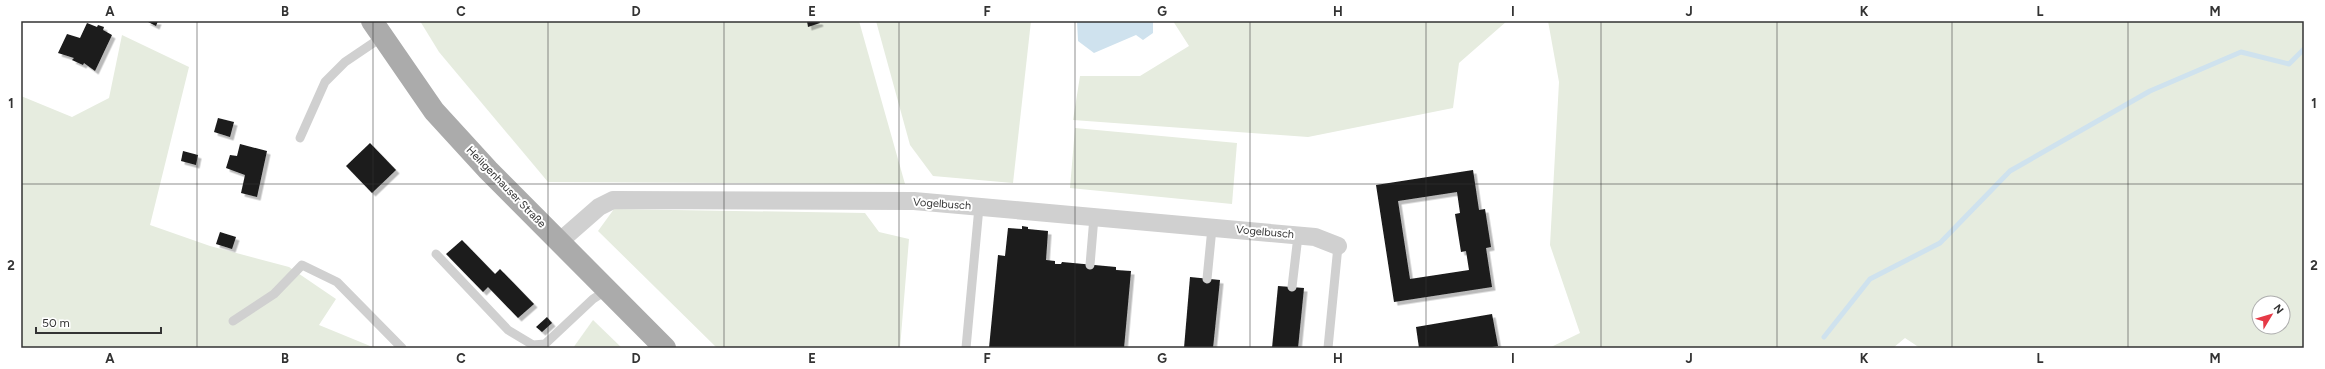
<svg xmlns="http://www.w3.org/2000/svg" width="2325" height="369" viewBox="0 0 2325 369" font-family="Figtree,sans-serif">
  <defs>
    <filter id="shadow"><feDropShadow dx="3.5" dy="3.5" stdDeviation="0" flood-color="#0004"/></filter>
  </defs>
  <rect width="100%" height="100%" fill="#fff"/>
  <g fill="#e6ecdf" fill-rule="evenodd">
    <polygon points="420,21 859,21 905,184 548,182 439,52"/>
    <polygon points="876,21 1031,21 1013,183 933,176 910,145"/>
    <polygon points="1173,21 1507,21 1459,63 1453,108 1308,137 1073,120 1080,76 1140,76 1189,46"/>
    <path d="M1548,21H2304V348H1920L1905,338L1893,348H1549L1580,333L1550,245L1559,82ZM2259,303H2283V327H2259Z"/>
    <polygon points="122,35 189,67 150,225 210,246 289,267 336,299 319,325 375,348 21,348 21,96 72,117 109,98"/>
    <polygon points="1075,128 1237,143 1232,204 1070,188"/>
    <polygon points="614,209 865,213 879,232 909,239 900,348 717,348 598,231"/>
    <polygon points="593,320 622,348 573,348"/>
  </g>
  <polygon fill="#cfe2ee" points="1077,21 1153,21 1153,33 1143,40 1136,35 1094,53 1078,41"/>
  <g fill="none" stroke-linecap="round" stroke-linejoin="round">
    <polyline stroke="#cfe2ee" stroke-width="5" points="1824,337 1870,279 1940,243 2010,171 2150,91 2241,52 2289,64 2304,49"/>
  </g>
  <g fill="#1a1a1a" fill-rule="evenodd" filter="url(#shadow)">
    <polygon points="146,21 158,21 156,26"/>
    <polygon points="807,21 819,21 820,23 808,27"/>
    <polygon points="87,23 97,27 98,25 104,27 103,30 112,35 95,71 84,63 83,65 72,60 74,58 58,53 67,34 80,38"/>
    <polygon points="218,118 234,122 230,137 214,132"/>
    <polygon points="370,143 396,170 372,193 346,166"/>
    <polygon points="240,144 267,151 257,197 241,193 245,175 226,168 230,155 237,156"/>
    <polygon points="183,151 198,155 196,165 181,161"/>
    <path d="M1473,170L1479,210L1485,209L1491,247L1486,248L1492,287L1394,302L1376,185ZM1457,192L1460,213L1455,214L1461,252L1466,251L1469,270L1410,279L1398,201Z"/>
    <polygon points="1022,226 1028,227 1028,229 1048,231 1046,260 1055,261 1055,264 1061,264 1062,262 1116,267 1116,270 1131,271 1124,348 989,348 998,255 1005,256 1008,228 1022,229"/>
    <polygon points="220,232 236,237 232,249 216,244"/>
    <polygon points="462,240 495,274 500,269 534,304 518,318 488,287 483,292 446,254"/>
    <polygon points="1190,277 1220,280 1213,348 1184,348"/>
    <polygon points="1278,286 1304,288 1298,348 1272,348"/>
    <polygon points="1492,314 1498,346 1486,348 1419,348 1416,327"/>
    <polygon points="547,317 552,323 542,332 536,327"/>
  </g>
  <g fill="none" stroke-linecap="round" stroke-linejoin="round">
    <g stroke="#d0d0d0" stroke-width="9">
      <polyline points="300,138 325,82 345,62 382,37"/>
      <polyline points="436,254 508,330 533,345 545,344 593,299 607,290"/>
      <polyline points="1090,265 1094,217"/>
      <polyline points="1207,279 1212,228"/>
      <polyline points="1292,287 1298,236"/>
      <polyline points="233,321 274,294 302,265 337,282 402,348"/>
      <polyline points="966,348 979,207"/>
      <polyline points="1328,348 1338,246"/>
    </g>
    <polyline stroke="#d0d0d0" stroke-width="18" points="559,242 599,207 613,200 914,201 1315,237 1338,246"/>
    <polyline stroke="#ababab" stroke-width="22" points="372,21 434,111 488,170 665,348"/>
  </g>
  <path fill="none" stroke="#333" stroke-width="1" stroke-opacity="0.55" d="M197,21V348M373,21V348M548,21V348M724,21V348M899,21V348M1075,21V348M1250,21V348M1426,21V348M1601,21V348M1777,21V348M1952,21V348M2128,21V348M21,184H2304"/>
  <g text-anchor="middle" dominant-baseline="central" stroke-width="4" stroke-linejoin="round" paint-order="stroke">
    <g font-size="11" fill="#333" stroke="#fff">
      <text transform="translate(506 187) rotate(46)">Heiligenhauser Straße</text>
      <text transform="translate(942 204) rotate(4)">Vogelbusch</text>
      <text transform="translate(1265 232) rotate(5)">Vogelbusch</text>
    </g>
  </g>
  <rect width="2325" height="369" fill="none" stroke="#ffffff" stroke-width="44"/>
  <g transform="translate(2271 315) rotate(52)"><circle r="19" fill="#ffffff" stroke="#adadad"/>
  <path d="M0-3L7 15L0 10L-7 15Z" fill="#e63946"/>
  <text y="-6" font-size="11" font-weight="bold" text-anchor="middle" fill="#333333">N</text>
  </g>
  <path d="M36 327v6h125v-6" fill="none" stroke="#333333" stroke-width="2"/>
  <text x="42" y="327" font-size="12" fill="#333333" stroke="#ffffff" stroke-width="3" paint-order="stroke">50 m</text>
  <rect x="22" y="22" width="2281" height="325" fill="none" stroke="#333" stroke-width="1.5"/>
  <g font-size="13" text-anchor="middle" font-weight="bold" fill="#333">
    <text x="110" y="16">A</text>
    <text x="285" y="16">B</text>
    <text x="461" y="16">C</text>
    <text x="636" y="16">D</text>
    <text x="812" y="16">E</text>
    <text x="987" y="16">F</text>
    <text x="1162" y="16">G</text>
    <text x="1338" y="16">H</text>
    <text x="1513" y="16">I</text>
    <text x="1689" y="16">J</text>
    <text x="1864" y="16">K</text>
    <text x="2040" y="16">L</text>
    <text x="2215" y="16">M</text>
    <text x="11" y="108">1</text>
    <text x="2314" y="108">1</text>
    <text x="11" y="270">2</text>
    <text x="2314" y="270">2</text>
    <text x="110" y="363">A</text>
    <text x="285" y="363">B</text>
    <text x="461" y="363">C</text>
    <text x="636" y="363">D</text>
    <text x="812" y="363">E</text>
    <text x="987" y="363">F</text>
    <text x="1162" y="363">G</text>
    <text x="1338" y="363">H</text>
    <text x="1513" y="363">I</text>
    <text x="1689" y="363">J</text>
    <text x="1864" y="363">K</text>
    <text x="2040" y="363">L</text>
    <text x="2215" y="363">M</text>
  </g>
</svg>
